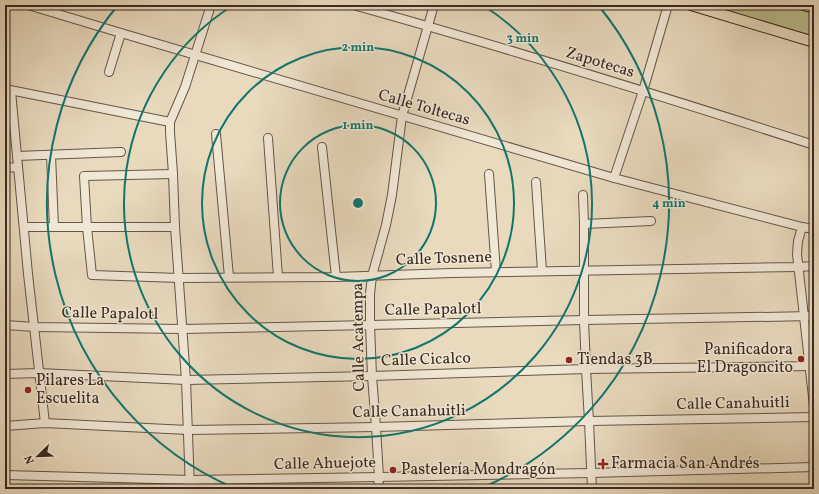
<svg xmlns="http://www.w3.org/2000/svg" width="819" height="494" viewBox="0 0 819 494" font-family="Vollkorn,serif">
  <rect width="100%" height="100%" fill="#e9dabe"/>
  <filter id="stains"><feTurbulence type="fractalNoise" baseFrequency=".005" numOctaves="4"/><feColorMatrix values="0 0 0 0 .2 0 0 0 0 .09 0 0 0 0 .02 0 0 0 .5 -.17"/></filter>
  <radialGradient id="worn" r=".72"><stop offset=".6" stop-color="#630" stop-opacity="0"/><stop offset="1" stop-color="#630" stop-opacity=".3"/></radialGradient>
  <polygon fill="#bbbe8e" stroke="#7a7458" points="708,5 786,5 814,14 814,38"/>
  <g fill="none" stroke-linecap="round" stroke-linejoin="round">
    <g stroke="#655648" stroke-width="10">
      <g id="minor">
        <polyline points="28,5 121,33 614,178 802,227 814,229"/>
        <path d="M353,5C508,48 661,96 814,145"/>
        <polyline points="109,72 121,33"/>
        <polyline points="5,89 170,122"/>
        <polyline points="11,91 28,274 45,423"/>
        <polyline points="216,134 229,277"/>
        <polyline points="268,138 278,277"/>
        <polyline points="322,147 336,277"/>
        <polyline points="51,155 54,227"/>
        <polyline points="17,156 121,152"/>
        <polyline points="5,168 18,167"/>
        <polyline points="173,174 84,176 87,227 92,275 179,278 336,277 451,273 798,267 814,266"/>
        <polyline points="489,174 496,272"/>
        <polyline points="614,178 643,91 668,5"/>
        <polyline points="536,182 542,271"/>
        <polyline points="583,195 584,224 584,320 586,369 589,421 592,489"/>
        <polyline points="584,224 651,221"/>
        <polyline points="24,227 175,227"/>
        <polyline points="802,227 798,241 797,254 814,406"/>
        <polyline points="5,325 35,327 183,329 370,325 584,320 814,316"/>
        <polyline points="5,374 39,373 186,380 372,376 586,369 814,366"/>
        <polyline points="5,426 45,423 188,430 376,427 589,421 814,417"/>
        <polyline points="5,475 191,480 379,477 591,473 814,467"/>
        <polyline points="190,489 186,380 175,227 173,174 170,132 170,122 185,87 211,5"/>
        <polyline points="378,489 379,477 376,427 372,376 370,325 370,294 372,276 386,225 392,195 402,116 434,5"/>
      </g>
    </g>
    <g stroke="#392a21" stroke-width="12">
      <g id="major">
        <polyline points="691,5 814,42"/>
        <polyline points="804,5 814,8"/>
      </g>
    </g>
    <use href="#minor" stroke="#f1e7d5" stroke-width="8"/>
    <use href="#major" stroke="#e9dabe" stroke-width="10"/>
  </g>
  <g fill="none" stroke="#0f766e" stroke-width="2">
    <circle cx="358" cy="203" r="78"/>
    <circle cx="358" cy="203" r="156"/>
    <path d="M484 6A234 234 0 1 1 232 6"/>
    <path d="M234 488A311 311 0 0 1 118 5M598 5A311 311 0 0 1 482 488"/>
  </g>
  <g fill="#8f2418" stroke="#f1e7d5" stroke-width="1.5">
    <circle cx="801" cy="359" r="4"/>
    <circle cx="569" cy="360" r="4"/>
    <circle cx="28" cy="390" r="4"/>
    <path d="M601 458h4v4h4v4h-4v4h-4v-4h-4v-4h4z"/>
    <circle cx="393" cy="470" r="4"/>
  </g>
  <g text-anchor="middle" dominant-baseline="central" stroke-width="3" stroke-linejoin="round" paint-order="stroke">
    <g font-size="16" fill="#392a21" stroke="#f1e7d5">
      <text transform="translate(600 63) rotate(17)">Zapotecas</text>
      <text transform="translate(424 108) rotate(16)">Calle Toltecas</text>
      <text transform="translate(444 259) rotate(-2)">Calle Tosnene</text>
      <text transform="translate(433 310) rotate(-1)">Calle Papalotl</text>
      <text transform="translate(110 314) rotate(1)">Calle Papalotl</text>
      <text transform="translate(359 337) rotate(-91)">Calle Acatempa</text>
      <text transform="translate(426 360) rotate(-2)">Calle Cicalco</text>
      <text transform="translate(733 404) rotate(-1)">Calle Canahuitli</text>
      <text transform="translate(409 412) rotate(-1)">Calle Canahuitli</text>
      <text transform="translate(325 464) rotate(-1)">Calle Ahuejote</text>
    </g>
    <g font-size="16" fill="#392a21" stroke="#f1e7d5" text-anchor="start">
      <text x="793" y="350" text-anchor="end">Panificadora<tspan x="793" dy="18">El Dragoncito</tspan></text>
      <text x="577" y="360">Tiendas 3B</text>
      <text x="36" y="381">Pilares La<tspan x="36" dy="18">Escuelita</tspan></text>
      <text x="611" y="464">Farmacia San Andrés</text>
      <text x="401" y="470">Pastelería Mondragón</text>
    </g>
  </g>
  <circle cx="358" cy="203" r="6" fill="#0f766e" stroke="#f1e7d5" stroke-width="2"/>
  <g font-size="12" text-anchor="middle" font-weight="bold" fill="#0f766e" stroke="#f1e7d5" stroke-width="3" stroke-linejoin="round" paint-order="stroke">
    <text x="523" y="42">3 min</text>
    <text x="358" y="51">2 min</text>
    <text x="358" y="129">1 min</text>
    <text x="669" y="207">4 min</text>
  </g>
  <rect width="819" height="494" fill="none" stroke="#e9dabe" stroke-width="20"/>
  <rect x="6" y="6" width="807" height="482" fill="none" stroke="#392a21" stroke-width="2"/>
  <rect x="10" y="10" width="799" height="474" fill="none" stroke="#392a21"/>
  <g transform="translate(38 456) rotate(247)" stroke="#f1e7d5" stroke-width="3" paint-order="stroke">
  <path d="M0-3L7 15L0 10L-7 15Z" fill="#392a21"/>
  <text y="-6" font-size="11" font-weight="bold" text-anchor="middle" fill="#392a21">N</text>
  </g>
  <rect width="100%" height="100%" filter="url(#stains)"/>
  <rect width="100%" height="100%" fill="url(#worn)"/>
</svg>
